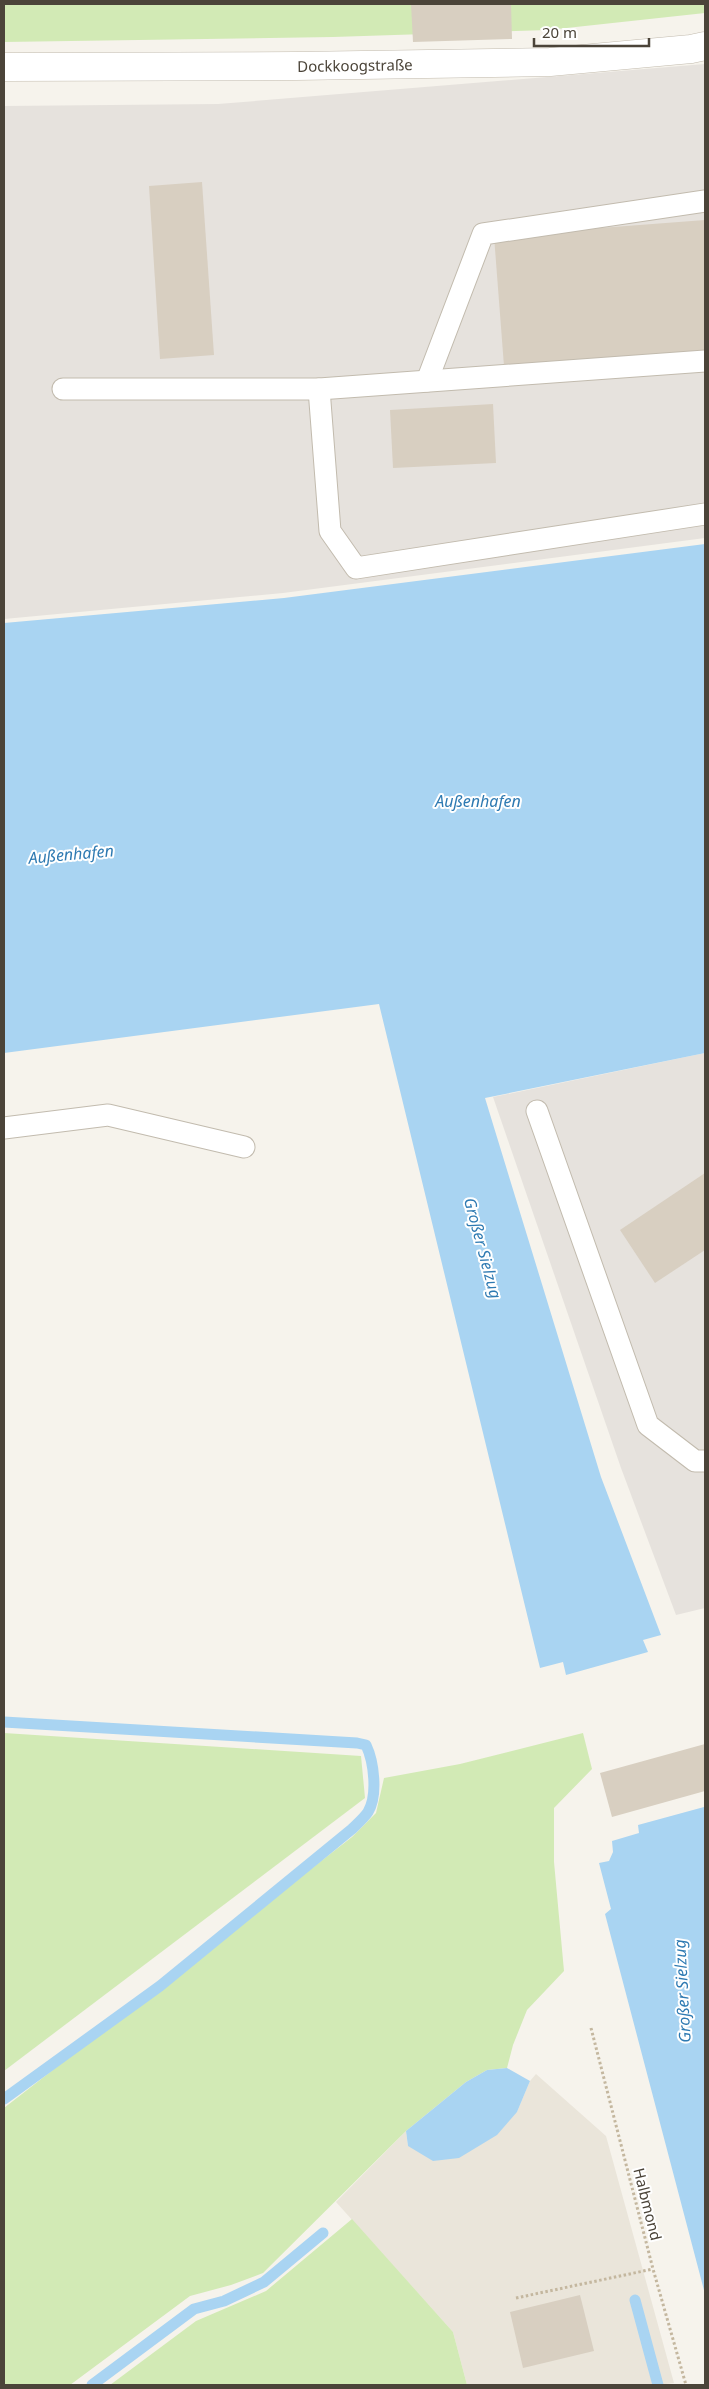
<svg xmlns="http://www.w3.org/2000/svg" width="709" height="2389" viewBox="0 0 709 2389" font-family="'Noto Sans',sans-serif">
  <rect width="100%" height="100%" fill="#f6f3ec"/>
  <polygon fill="#eae5da" points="536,2074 606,2136 674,2383 658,2385 467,2385 453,2332 336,2202 406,2131 408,2146 517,2112 530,2081"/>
  <g fill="#e6e2dd">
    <polygon points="705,64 705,538 283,593 4,619 4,106 218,104"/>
    <polygon points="705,1053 705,1608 676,1615 621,1468 493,1097"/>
  </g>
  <g fill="#d2eab5">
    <polygon points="4,4 705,4 705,13 548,30 333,37 4,42"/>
    <polygon points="4,1733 361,1756 365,1798 4,2071"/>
    <polygon points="583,1733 592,1769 554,1808 554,1862 564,1971 527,2010 513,2045 507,2068 487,2070 466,2082 406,2131 263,2273 231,2285 190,2296 70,2385 4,2385 4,2108 352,1837 376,1813 384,1778 460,1764"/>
    <polygon points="352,2219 453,2332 467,2385 110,2385 196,2321 266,2291"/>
  </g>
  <g fill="#a9d4f2">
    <polygon points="705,544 705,1053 485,1098 601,1477 661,1635 643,1640 648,1652 566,1675 563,1662 540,1668 379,1004 4,1053 4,623 284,598"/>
    <polygon points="704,1807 705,1811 705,2294 605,1914 611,1909 599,1863 609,1861 613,1852 612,1841 639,1833 638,1825"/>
    <polygon points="507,2068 530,2081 517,2112 497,2135 459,2158 433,2161 408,2146 406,2131 466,2082 487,2070"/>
  </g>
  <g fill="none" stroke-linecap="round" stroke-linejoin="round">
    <g stroke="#a9d4f2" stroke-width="11">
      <path d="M4,1722L357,1743L366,1745C374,1762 378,1795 368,1812C364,1818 357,1824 352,1829L160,1986L4,2099"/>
      <polyline points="635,2300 658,2385"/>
      <polyline points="92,2385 194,2309 224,2301 264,2282 323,2233"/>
    </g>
  </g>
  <g fill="#d8cfc1">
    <polygon points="411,4 511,4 512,39 413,42"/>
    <polygon points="202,182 214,355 160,359 149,186"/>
    <polygon points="705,220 705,350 504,366 494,236"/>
    <polygon points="493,404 496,463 393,468 390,410"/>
    <polygon points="705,1173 705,1250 655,1283 620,1230"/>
    <polygon points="705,1744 705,1791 612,1817 600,1773"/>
    <polygon points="580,2295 594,2351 523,2368 510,2312"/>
  </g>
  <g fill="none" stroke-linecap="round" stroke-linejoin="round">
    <g stroke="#c2bbae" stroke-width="23">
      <g id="service">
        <polyline points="427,381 483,234 705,201"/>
        <polyline points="63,389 319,389 705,361"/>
        <polyline points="319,389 330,531 356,568 705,514"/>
        <polyline points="537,1111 648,1425 695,1461 705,1461"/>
        <polyline points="4,1128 108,1115 244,1147"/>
      </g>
    </g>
    <g stroke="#c2bbae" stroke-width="29">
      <g id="minor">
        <path id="s1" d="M4,67L296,66L550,62L691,49L705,46"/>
      </g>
    </g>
    <g stroke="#c4b79f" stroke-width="3" stroke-dasharray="2.5 2.5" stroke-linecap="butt">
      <polyline points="591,2028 653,2269 686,2385"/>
      <polyline points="516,2298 653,2269"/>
    </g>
    <use href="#service" stroke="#fff" stroke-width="21"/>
    <use href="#minor" stroke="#fff" stroke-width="28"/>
  </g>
  <g text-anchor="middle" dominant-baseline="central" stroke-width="4" stroke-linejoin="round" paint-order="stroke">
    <g font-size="15" fill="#4b4439" stroke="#fff">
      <text stroke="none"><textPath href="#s1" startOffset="351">Dockkoogstraße</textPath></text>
      <text transform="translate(648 2204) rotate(76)">Halbmond</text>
    </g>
    <g font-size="16" font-style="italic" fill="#2e7ab2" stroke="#fff">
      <text x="478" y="801">Außenhafen</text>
      <text transform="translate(71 854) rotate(-5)">Außenhafen</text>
      <text transform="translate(483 1248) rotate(75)">Großer Sielzug</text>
      <text transform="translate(682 1991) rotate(-93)">Großer Sielzug</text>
    </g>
  </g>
  <rect width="709" height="2389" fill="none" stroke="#4b4439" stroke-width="10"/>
  <path d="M534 38v8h115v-8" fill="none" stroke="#4b4439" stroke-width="2.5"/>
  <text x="542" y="38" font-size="15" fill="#4b4439" stroke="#ffffff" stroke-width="4" paint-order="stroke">20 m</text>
</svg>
